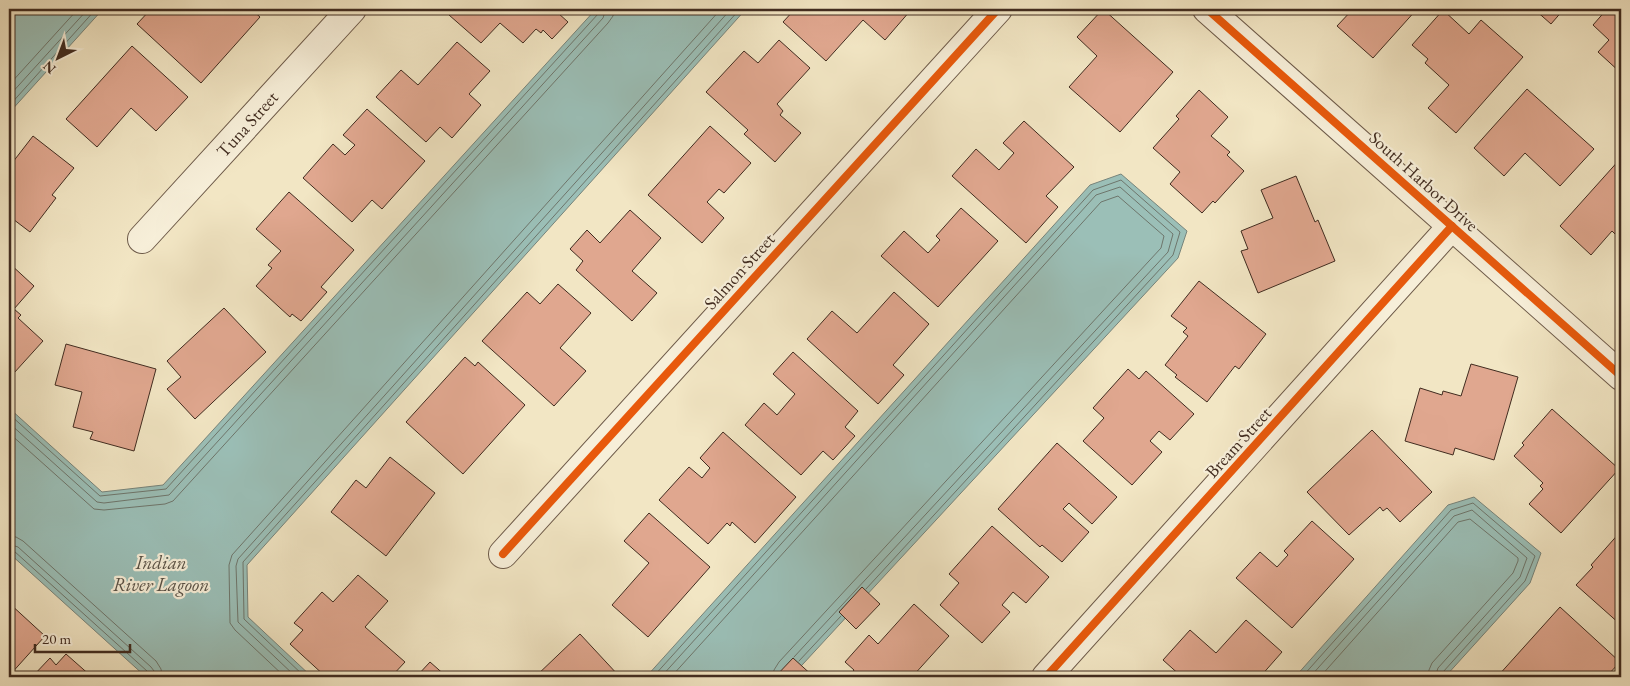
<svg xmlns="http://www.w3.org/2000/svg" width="1630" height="686" viewBox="0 0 1630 686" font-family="'EB Garamond',serif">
  <rect width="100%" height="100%" fill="#f2e6c4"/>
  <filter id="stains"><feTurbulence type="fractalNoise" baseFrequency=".004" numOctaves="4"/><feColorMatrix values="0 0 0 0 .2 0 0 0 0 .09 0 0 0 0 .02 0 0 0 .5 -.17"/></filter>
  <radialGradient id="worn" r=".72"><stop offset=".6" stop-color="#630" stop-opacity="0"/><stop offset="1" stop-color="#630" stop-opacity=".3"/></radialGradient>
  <g fill="#9bbfb7" stroke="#77847b">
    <polygon points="9,9 103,9 9,113"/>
    <polygon points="596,9 746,9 247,565 248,617 312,677 146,677 9,553 9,408 102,492 163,485"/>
    <polygon points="1121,174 1187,231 1178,258 791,677 646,677 1090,185"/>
    <polygon points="1474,497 1541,553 1530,583 1445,677 1295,677 1448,505"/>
  </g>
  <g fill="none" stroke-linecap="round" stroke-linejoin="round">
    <g stroke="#6e766c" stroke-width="1">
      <polyline points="9,85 78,9"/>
      <polyline points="9,96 88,9"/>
      <polyline points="9,106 96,9"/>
      <polyline points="9,414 100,496 166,489 598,14 600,9"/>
      <polyline points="9,423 97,502 104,503 169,495 603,18 606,9"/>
      <polyline points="9,433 94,509 104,510 165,504 173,501 608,23 613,16 614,9"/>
      <polyline points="9,536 16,537 23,541 156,661 161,669 162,677"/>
      <polyline points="9,544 18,547 151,667 154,671 155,677"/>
      <polyline points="9,550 14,551 147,671 149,677"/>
      <polyline points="799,661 841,616"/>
      <polyline points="285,677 235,630 230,623 229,565 232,555 721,9"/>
      <polyline points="296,677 238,622 236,566 238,559 731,9"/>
      <polyline points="305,677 244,619 243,562 740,9"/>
      <polyline points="653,677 1093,190 1121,180 1180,232 1173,255 866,589"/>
      <polyline points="661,677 1096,195 1120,187 1173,234 1168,252 794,657"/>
      <polyline points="671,677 1101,202 1118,196 1164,236 1161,248 779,662 774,670 773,677"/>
      <polyline points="1302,677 1451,510 1473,503 1535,556 1525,581 1443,672 1442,677"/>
      <polyline points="1310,677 1454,516 1472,510 1527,558 1520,577 1438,668 1435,677"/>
      <polyline points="1320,677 1458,522 1470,519 1518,558 1518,561 1513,573 1432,663 1429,670 1428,677"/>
    </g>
  </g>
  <g fill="#e0a78f" stroke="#412c20">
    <polygon points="151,9 251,9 260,17 201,83 137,24"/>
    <polygon points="454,9 563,9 558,13 568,22 552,39 543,30 541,33 536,29 523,43 500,23 481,43 449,15"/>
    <polygon points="795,9 907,9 910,11 885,40 863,20 826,61 783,22"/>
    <polygon points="1103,9 1173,72 1120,132 1069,87 1097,56 1077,37"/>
    <polygon points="1353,9 1417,9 1373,58 1337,26"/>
    <polygon points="1534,9 1564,9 1551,24"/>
    <polygon points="1607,9 1621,9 1621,73 1598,52 1609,40 1593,25"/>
    <polygon points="1443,10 1469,34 1481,20 1523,57 1456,133 1428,108 1449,85 1425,63 1428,59 1412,45"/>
    <polygon points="779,40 810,68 777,104 783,111 780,115 801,133 775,162 744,134 748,130 706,92 744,51 758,63"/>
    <polygon points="457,42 490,71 469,94 481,105 452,138 440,127 426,142 376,97 401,70 418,85"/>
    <polygon points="132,46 188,97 156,131 131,108 97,147 66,119"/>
    <polygon points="1527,89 1594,149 1560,186 1525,153 1504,176 1474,148"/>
    <polygon points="1199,90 1228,117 1211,136 1230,152 1227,155 1244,171 1215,203 1213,201 1202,213 1170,184 1180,172 1153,148 1179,119 1176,116"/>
    <polygon points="367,109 425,161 382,209 372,200 352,222 303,178 333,144 345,155 355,145 343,135"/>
    <polygon points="1024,121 1074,167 1046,196 1058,207 1026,243 952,176 976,149 999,170 1014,153 1003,143"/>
    <polygon points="710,126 751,163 724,193 719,189 707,202 724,218 702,243 648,195"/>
    <polygon points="33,136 74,168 52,195 56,198 30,232 9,216 9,167"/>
    <polygon points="1621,158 1621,240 1612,231 1591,255 1560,226"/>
    <polygon points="1296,176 1315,222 1318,220 1335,261 1258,293 1241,251 1248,249 1241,231 1273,218 1261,190"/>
    <polygon points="289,192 354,250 321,287 327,292 301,321 292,314 290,317 256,286 272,268 268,265 281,251 256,229"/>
    <polygon points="961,208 998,241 938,307 881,256 904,231 928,253 940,240 936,236"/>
    <polygon points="630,210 661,238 632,271 657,293 632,321 576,270 583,261 570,249 587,230 600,243"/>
    <polygon points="9,263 34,286 14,309 21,315 18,318 43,341 14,373 9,368"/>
    <polygon points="1199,281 1266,334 1239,369 1235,366 1207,402 1175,377 1177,375 1165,365 1188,336 1183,332 1187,328 1171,316"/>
    <polygon points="558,284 591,313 560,348 586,371 554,406 482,341 527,292 540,304"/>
    <polygon points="894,292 929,324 893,365 904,375 878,404 807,339 832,311 857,333"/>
    <polygon points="224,308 266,352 195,419 167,389 181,377 167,361"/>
    <polygon points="66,344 156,369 134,451 90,439 93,432 73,427 82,392 55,385"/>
    <polygon points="793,352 858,411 845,427 855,436 833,460 823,451 801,475 745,425 764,403 777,415 795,394 773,374"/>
    <polygon points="465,357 475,366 478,362 525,405 463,474 406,422"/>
    <polygon points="1471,364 1518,377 1494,460 1455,448 1453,455 1405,441 1420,388 1442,395 1443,391 1461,396"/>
    <polygon points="1128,369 1139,379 1146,371 1194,414 1170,440 1159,431 1150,441 1162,452 1132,485 1083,441 1104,418 1093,408"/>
    <polygon points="1552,409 1619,469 1561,533 1529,504 1543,489 1540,486 1543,483 1514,456 1524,445 1522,443"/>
    <polygon points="1372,430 1432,492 1400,522 1387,508 1383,511 1380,507 1349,535 1307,492"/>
    <polygon points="723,432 796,497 755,543 732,522 730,526 727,523 708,544 659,500 689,467 702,478 710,468 700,458"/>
    <polygon points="1057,443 1117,497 1092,524 1069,503 1063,509 1089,532 1062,562 1042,545 1040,547 998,509"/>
    <polygon points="390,457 435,493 386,556 331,512 356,480 366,488"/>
    <polygon points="649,513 710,567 648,637 612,605 649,563 624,541"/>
    <polygon points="1312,521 1354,559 1292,628 1236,578 1260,552 1277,567 1288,555 1284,551"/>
    <polygon points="992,526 1049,577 1026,603 1013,592 1002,605 1010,612 982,643 940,605 959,583 949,574"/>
    <polygon points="1621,531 1621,625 1576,585 1593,567 1591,565"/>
    <polygon points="358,575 388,601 365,627 405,662 391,677 326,677 290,644 303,630 294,623 322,592 333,602"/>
    <polygon points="862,587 880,604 856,629 839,612"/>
    <polygon points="9,603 45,636 9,676"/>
    <polygon points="914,604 949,636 912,677 855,677 851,674 854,670 845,662 869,635 878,644"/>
    <polygon points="1560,607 1620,662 1606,677 1497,677"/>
    <polygon points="1246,620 1282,652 1260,677 1182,677 1163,660 1190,630 1216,653"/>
    <polygon points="580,634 619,676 535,677"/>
    <polygon points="66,654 92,677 32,677 50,658 56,665"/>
    <polygon points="793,658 814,677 775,677"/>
    <polygon points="430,662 447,677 416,677"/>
  </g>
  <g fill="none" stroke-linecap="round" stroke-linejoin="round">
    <g stroke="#6d5a49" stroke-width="30">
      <g id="street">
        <polyline points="1207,9 1621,376"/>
        <polyline points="142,239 352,9"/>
        <polyline points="503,554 998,9"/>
        <polyline points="1046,677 1452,226"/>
      </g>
    </g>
    <use href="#street" stroke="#f7efd9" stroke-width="28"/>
    <g stroke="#f7efd9" stroke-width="11">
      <g id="cycleway">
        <polyline points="1207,9 1621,376"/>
        <polyline points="503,554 998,9"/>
        <polyline points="1046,677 1452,226"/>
      </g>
    </g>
    <use href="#cycleway" stroke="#e8590c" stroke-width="8"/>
  </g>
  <g text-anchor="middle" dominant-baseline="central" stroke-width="4.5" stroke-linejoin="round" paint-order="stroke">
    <g font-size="18" fill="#412c20" stroke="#f7efd9">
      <text transform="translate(247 124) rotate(-48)">Tuna Street</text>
      <text transform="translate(1424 181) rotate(42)">South Harbor Drive</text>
      <text transform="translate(739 271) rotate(-48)">Salmon Street</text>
      <text transform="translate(1238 442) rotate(-48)">Bream Street</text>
    </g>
    <g font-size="19" font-style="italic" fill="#585146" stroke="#f7efd9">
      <text x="161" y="562">Indian<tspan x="161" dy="22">River Lagoon</tspan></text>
    </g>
  </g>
  <rect width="1630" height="686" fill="none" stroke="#f2e6c4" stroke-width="30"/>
  <rect x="10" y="10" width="1610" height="666" fill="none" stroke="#412c20" stroke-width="2.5"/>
  <rect x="15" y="15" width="1600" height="656" fill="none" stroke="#412c20"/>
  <g transform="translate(58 58) rotate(222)" stroke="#f7efd9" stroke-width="4" paint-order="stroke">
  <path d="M0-4L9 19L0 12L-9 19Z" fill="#412c20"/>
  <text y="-8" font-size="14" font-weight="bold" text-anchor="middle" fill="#412c20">N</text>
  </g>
  <path d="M35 644v8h95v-8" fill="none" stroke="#412c20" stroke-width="2.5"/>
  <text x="42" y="644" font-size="15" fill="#412c20" stroke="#f7efd9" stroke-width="4" paint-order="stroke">20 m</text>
  <rect width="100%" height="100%" filter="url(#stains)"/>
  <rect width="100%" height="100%" fill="url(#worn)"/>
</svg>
